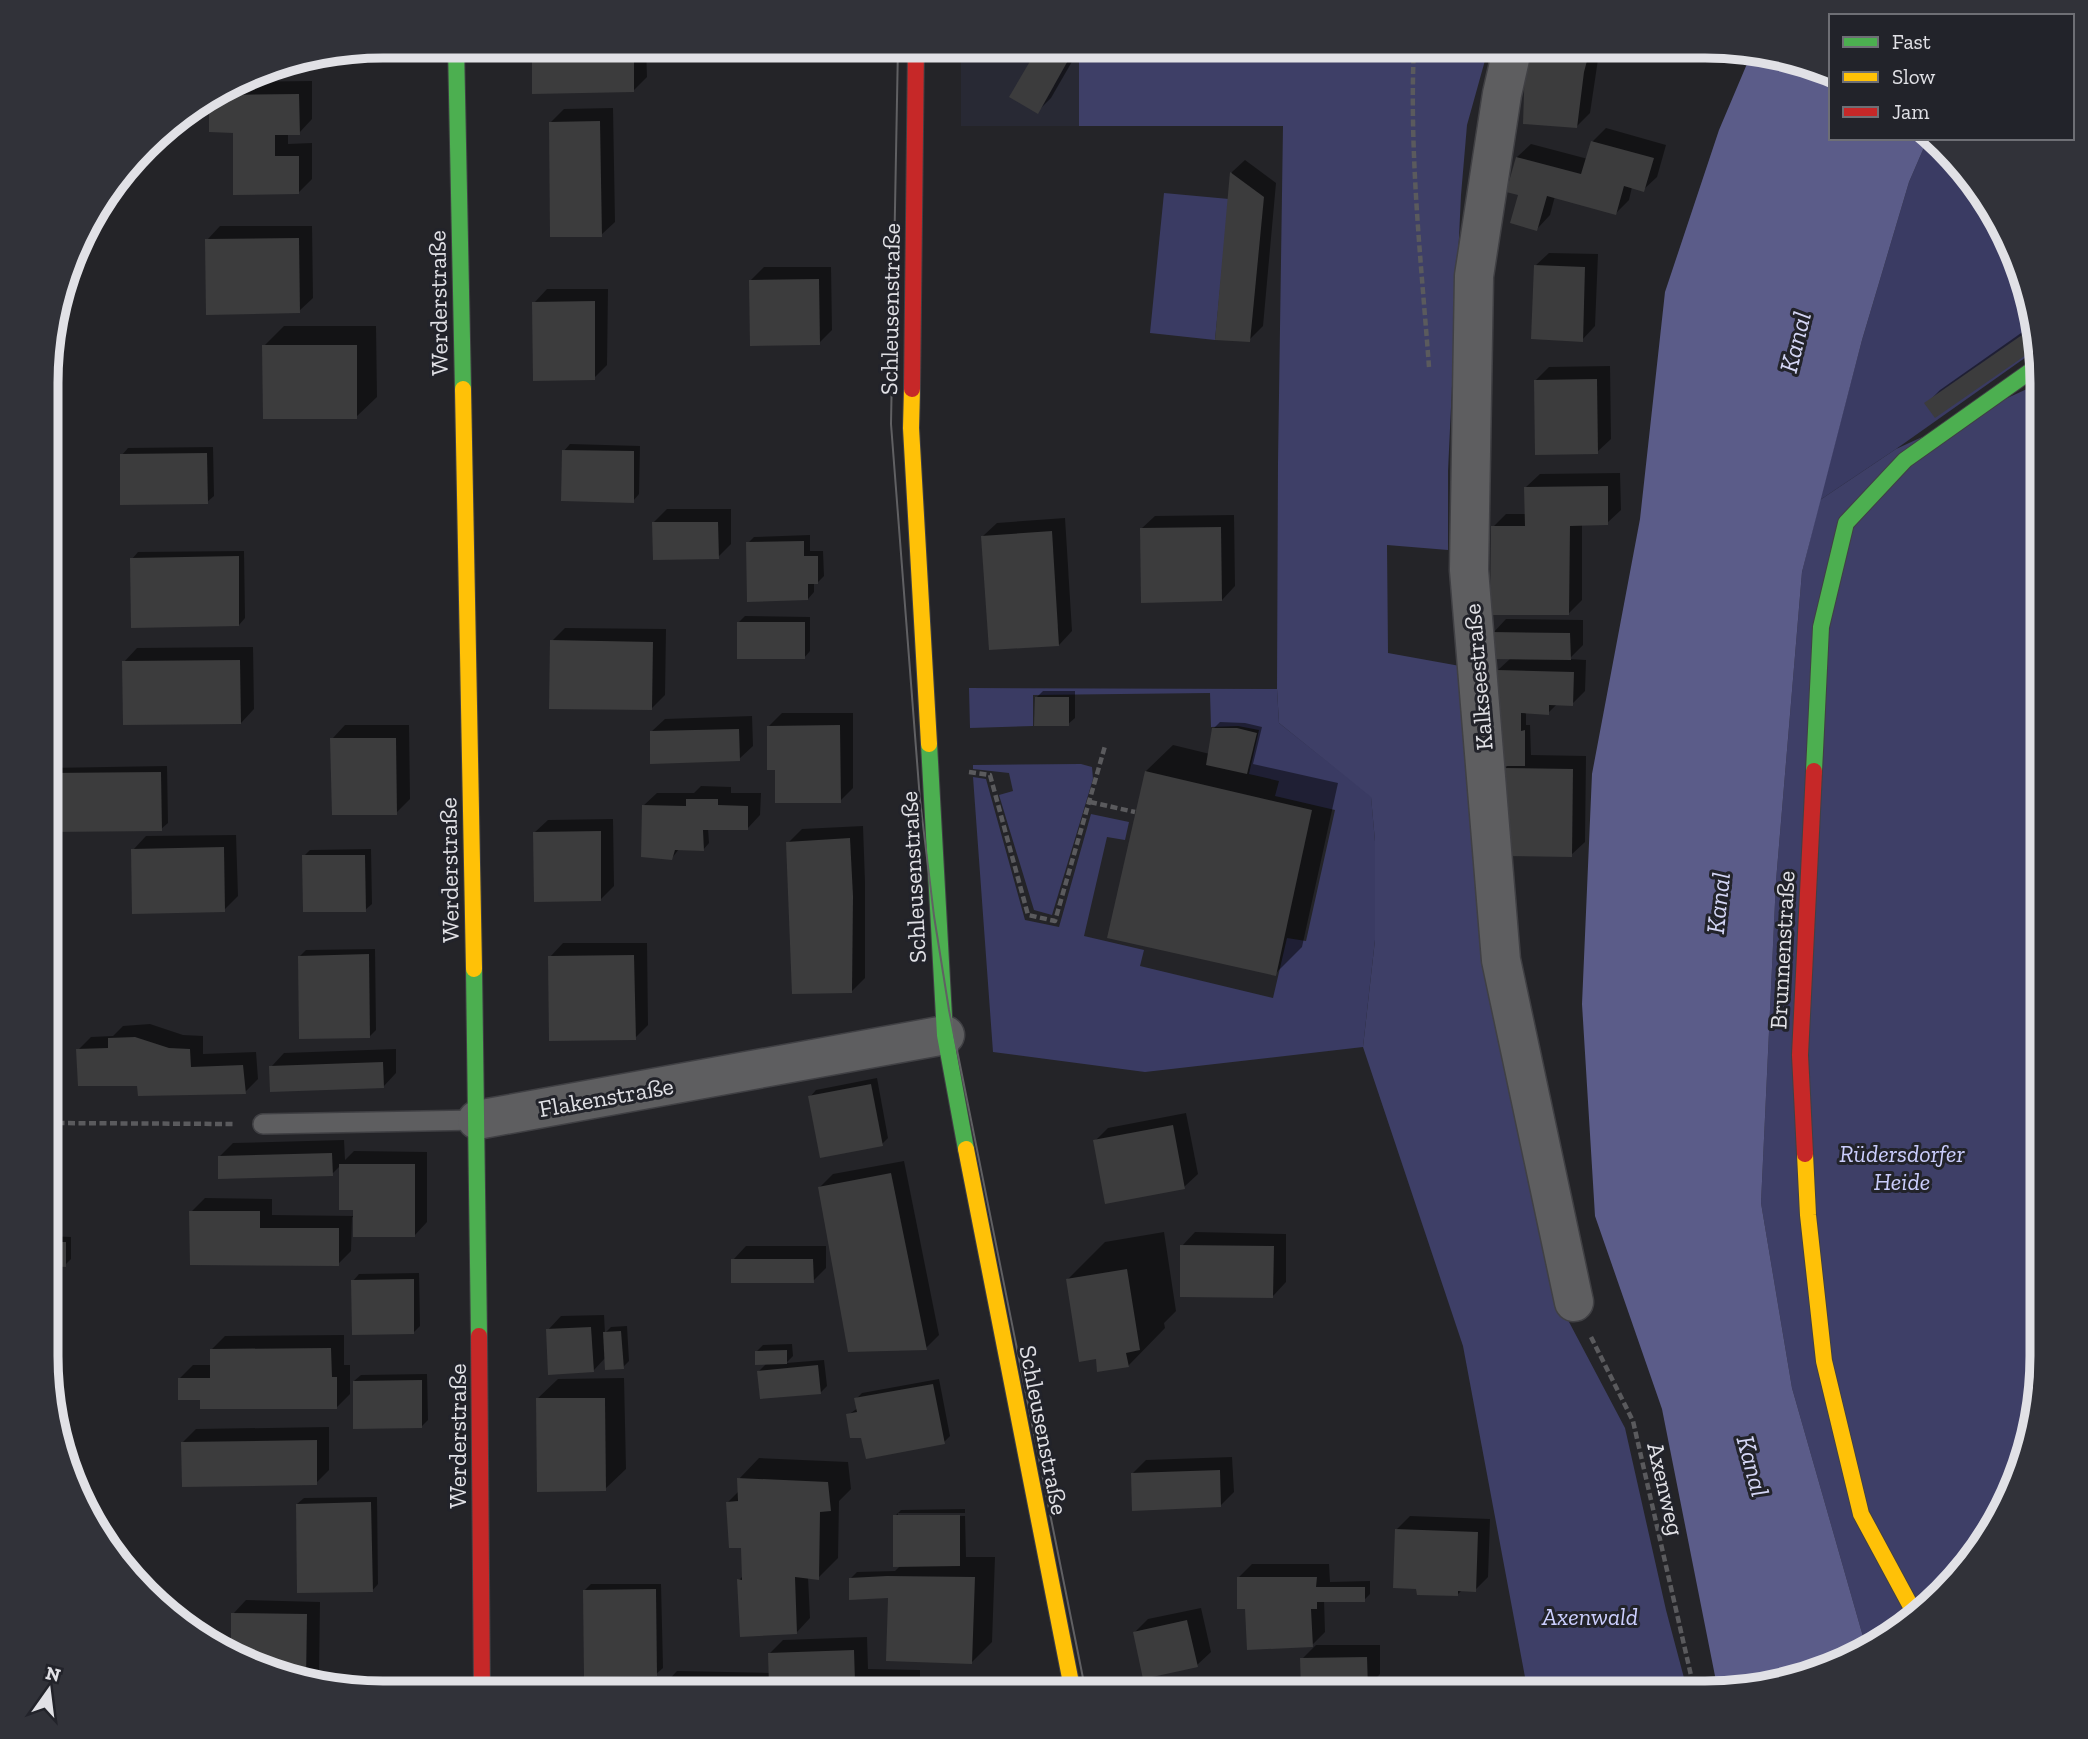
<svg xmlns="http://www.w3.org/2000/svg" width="2088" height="1739" viewBox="0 0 2088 1739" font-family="'Zilla Slab',serif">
  <rect width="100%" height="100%" fill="#242428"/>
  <polygon fill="#282934" points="961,46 1489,46 1283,126 961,126"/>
  <g fill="#3a3b63">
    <polygon points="1928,138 1935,138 1944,144 2017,253 2036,350 1896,449 1820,500 1862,340 1909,182"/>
    <polygon points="1164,193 1229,199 1215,340 1150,333"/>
    <polygon points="969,688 1277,689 1279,723 1371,796 1375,841 1375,940 1363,1047 1145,1072 993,1052 973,777 986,779 1025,920 1059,927 1091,814 1129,822 1125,840 1107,837 1084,936 1144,950 1140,966 1273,998 1287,938 1306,941 1335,810 1275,796 1279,781 1249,774 1259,730 1238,726 1211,727 1210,693 1033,695 1033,726 970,728"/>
    <polygon points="1081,764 1092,767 1093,779 1052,915 1034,910 999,795 1013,791 1009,773 973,769 973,765"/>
  </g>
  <g fill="#3e3f67">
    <polygon points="1079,46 1489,46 1467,125 1461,195 1448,471 1448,550 1387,545 1388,653 1460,666 1559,1303 1625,1428 1666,1610 1688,1693 1534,1693 1525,1677 1463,1346 1363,1047 1375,940 1375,841 1371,797 1279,723 1277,689 1278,462 1283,126 1079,126"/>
    <polygon points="2042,382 2042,1379 2017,1486 1944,1595 1866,1647 1792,1388 1761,1203 1776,881 1802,572 1820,500 1896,449"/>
  </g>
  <polygon fill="#5b5c89" points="1752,52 1831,70 1831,138 1928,138 1909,182 1862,340 1802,572 1776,881 1761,1203 1792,1388 1866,1647 1835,1668 1718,1691 1662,1409 1595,1216 1582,1004 1592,774 1640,519 1665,292 1719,130"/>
  <g fill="#0007">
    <polygon points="533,46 646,46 647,77 634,90 534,92"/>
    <polygon points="1041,46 1081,46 1051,98 1037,112 1011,96"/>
    <polygon points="1531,46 1600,46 1590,113 1577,126"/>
    <polygon points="312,81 312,119 299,133 288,133 288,144 312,143 312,179 298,193 235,131 211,130 211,100 242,82"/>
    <polygon points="613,108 615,222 601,235 550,123 564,109"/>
    <polygon points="1606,128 1666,145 1657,177 1643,190 1632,187 1629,200 1616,213 1555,196 1550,215 1537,229 1520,193 1517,157 1531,144 1588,159 1593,141"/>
    <polygon points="1245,160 1276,183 1263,326 1249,340 1217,338 1232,172"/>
    <polygon points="220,226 312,226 313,298 299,311 207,240"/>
    <polygon points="1549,253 1598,254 1595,326 1582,340 1535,266"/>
    <polygon points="764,267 831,267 832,330 819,343 750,281"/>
    <polygon points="547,289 608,289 607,365 594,378 534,303"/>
    <polygon points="284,326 376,326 377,397 356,417 264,346"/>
    <polygon points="2031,326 2035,346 1927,403 1940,390"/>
    <polygon points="1610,366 1611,439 1597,452 1536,380 1549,367"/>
    <polygon points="570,444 640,446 639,494 633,501 564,451"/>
    <polygon points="213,447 214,496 207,502 122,455 128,448"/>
    <polygon points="1620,473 1621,510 1607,523 1582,524 1582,600 1568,614 1493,527 1506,514 1526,514 1526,487 1540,474"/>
    <polygon points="667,509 731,509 731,544 718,557 654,522"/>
    <polygon points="1234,515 1235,586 1222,600 1141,529 1155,516"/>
    <polygon points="1065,518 1072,631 1059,645 983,536 997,523"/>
    <polygon points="810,535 810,551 823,551 824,576 818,582 814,582 814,592 808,599 748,543 754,537"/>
    <polygon points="244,551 245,618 239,625 132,559 138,552"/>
    <polygon points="745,616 810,617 810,651 804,658 739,622"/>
    <polygon points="1506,619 1583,620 1583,645 1569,659 1586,660 1585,691 1572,704 1557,704 1548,713 1526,711 1526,725 1530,725 1531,755 1586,756 1585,842 1571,855 1505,769 1509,764 1498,670 1511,658 1493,633"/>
    <polygon points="565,628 666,629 665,695 651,709 552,641"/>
    <polygon points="253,647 254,709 241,723 124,662 137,648"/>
    <polygon points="1043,691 1075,691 1075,718 1068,724 1037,697"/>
    <polygon points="782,713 853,713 853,788 840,801 777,768 769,726"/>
    <polygon points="752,716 753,746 739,759 651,732 665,719"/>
    <polygon points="1220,722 1245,723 1262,727 1253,764 1338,783 1302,947 1275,974 1146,771 1173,745 1210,754 1214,728"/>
    <polygon points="345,725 409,725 410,799 396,813 332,739"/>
    <polygon points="167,766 168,823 161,829 47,831 48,768"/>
    <polygon points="701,786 731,787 731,793 761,793 760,815 747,829 708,828 709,843 703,850 679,849 672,858 643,806 657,793 694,793"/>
    <polygon points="613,819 614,886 601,899 534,833 548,820"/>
    <polygon points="863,826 865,882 865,978 851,992 788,843 802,829"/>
    <polygon points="236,835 238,896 224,910 133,850 146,836"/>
    <polygon points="371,849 372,904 365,910 304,856 310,850"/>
    <polygon points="563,943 647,943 648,1025 635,1038 550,957"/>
    <polygon points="375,949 376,1030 370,1036 300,956 306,950"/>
    <polygon points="150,1024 183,1035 203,1036 203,1054 256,1052 258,1079 245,1092 139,1084 78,1050 91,1037 113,1036 123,1026"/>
    <polygon points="396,1049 396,1073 383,1087 271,1067 284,1053"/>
    <polygon points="877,1078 888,1138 882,1144 810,1097 816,1090"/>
    <polygon points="1186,1113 1198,1174 1184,1187 1095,1141 1108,1128"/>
    <polygon points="344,1140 345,1160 354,1151 427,1152 427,1222 414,1236 352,1217 351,1251 338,1264 191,1212 205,1198 272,1199 272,1215 355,1216 340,1166 332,1174 219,1157 233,1143"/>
    <polygon points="904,1161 939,1335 926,1348 820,1187 833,1174"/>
    <polygon points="1164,1232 1176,1311 1164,1323 1165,1328 1128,1366 1097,1357 1068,1279 1105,1242"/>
    <polygon points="1195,1232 1286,1234 1286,1282 1273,1296 1182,1246"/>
    <polygon points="47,1236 71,1237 71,1259 65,1265 46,1265"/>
    <polygon points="746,1246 826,1246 826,1268 813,1281 733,1260"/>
    <polygon points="419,1273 420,1326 414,1332 353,1281 359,1274"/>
    <polygon points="604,1315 605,1333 611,1327 627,1326 629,1361 623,1367 606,1357 593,1371 548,1330 561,1316"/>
    <polygon points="344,1335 344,1365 350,1365 350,1394 337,1407 179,1379 193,1365 212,1365 212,1349 225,1336"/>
    <polygon points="792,1344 793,1356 786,1363 824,1360 827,1386 821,1392 759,1371 767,1363 757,1351 763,1345"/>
    <polygon points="427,1374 428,1420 422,1426 354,1381 361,1375"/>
    <polygon points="624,1378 626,1469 605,1489 537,1399 558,1379"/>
    <polygon points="939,1379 950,1436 944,1442 863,1436 848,1415 858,1408 856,1399 862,1393"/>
    <polygon points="329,1427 329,1470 316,1483 183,1442 196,1429"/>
    <polygon points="1232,1457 1234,1492 1220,1506 1132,1474 1146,1460"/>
    <polygon points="759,1458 848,1462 851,1489 839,1501 838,1558 818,1578 808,1577 810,1618 797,1632 739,1580 744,1575 742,1546 728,1502 739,1491 739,1479"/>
    <polygon points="377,1497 378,1584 372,1591 297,1504 304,1498"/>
    <polygon points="965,1509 965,1513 898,1513 898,1517 965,1516 966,1557 995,1557 992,1642 972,1662 889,1597 850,1579 857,1572 895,1571 901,1565 895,1516 901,1510"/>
    <polygon points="1410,1516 1490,1519 1488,1577 1475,1590 1463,1589 1457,1595 1396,1530"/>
    <polygon points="1252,1564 1329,1564 1330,1582 1370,1581 1370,1594 1364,1600 1324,1600 1325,1632 1312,1645 1247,1608 1239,1577"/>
    <polygon points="591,1584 661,1584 663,1668 656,1674 585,1590"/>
    <polygon points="246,1600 320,1602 319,1671 308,1681 253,1668 233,1614"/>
    <polygon points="1201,1608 1211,1652 1197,1665 1134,1633 1148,1619"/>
    <polygon points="867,1637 868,1669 920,1670 920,1693 664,1693 664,1685 677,1671 770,1673 770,1653 783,1640"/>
    <polygon points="1316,1645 1380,1645 1380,1674 1367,1688 1302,1659"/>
  </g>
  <g fill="#3c3c3d">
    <polygon points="532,46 634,46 634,92 532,94"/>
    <polygon points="1039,46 1050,46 1070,57 1038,114 1009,97"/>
    <polygon points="1529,46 1591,46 1584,72 1577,128 1523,124 1525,64"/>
    <polygon points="277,63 277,70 262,70 274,64"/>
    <polygon points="299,94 300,135 275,135 275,156 299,156 299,194 233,195 233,133 209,132 209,101 220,95"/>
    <polygon points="600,121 602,237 550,237 549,122"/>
    <polygon points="1591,141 1654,158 1644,192 1624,186 1616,215 1547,196 1537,231 1510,223 1518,195 1506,192 1516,157 1581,174"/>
    <polygon points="1230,172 1264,197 1250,342 1215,340"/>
    <polygon points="299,238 300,313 206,315 205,239"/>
    <polygon points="1534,265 1585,267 1583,342 1531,339"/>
    <polygon points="819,279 820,345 750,346 749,280"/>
    <polygon points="595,301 595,380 533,381 532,302"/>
    <polygon points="2032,328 2036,348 1935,418 1924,403"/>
    <polygon points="262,345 357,345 357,419 263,419"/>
    <polygon points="1597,379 1598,454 1535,455 1534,380"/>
    <polygon points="562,450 634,451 634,503 561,501"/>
    <polygon points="207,453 208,504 120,505 120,454"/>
    <polygon points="1608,486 1608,525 1570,526 1569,615 1490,615 1491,526 1525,526 1524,487"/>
    <polygon points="652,522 718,522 719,559 653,560"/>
    <polygon points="1221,527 1222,601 1141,603 1140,528"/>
    <polygon points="1052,531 1059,646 989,650 981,536"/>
    <polygon points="804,541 804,556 818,556 818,584 808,584 808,600 747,602 746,542"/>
    <polygon points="239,556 239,626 131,628 130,558"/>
    <rect x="737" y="622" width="68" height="37"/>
    <polygon points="1491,632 1570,633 1571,660 1491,659"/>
    <polygon points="550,640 653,642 652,710 549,709"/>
    <polygon points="240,660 241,724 123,725 122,661"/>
    <polygon points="1497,670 1574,672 1573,706 1549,705 1549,715 1521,713 1521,731 1525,730 1525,766 1496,766"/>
    <polygon points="1035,697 1069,697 1069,726 1034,726"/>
    <polygon points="840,725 841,803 775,803 775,770 767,770 767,726"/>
    <polygon points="1212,728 1237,728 1257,733 1247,774 1206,765"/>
    <polygon points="739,729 740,761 650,764 650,731"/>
    <polygon points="330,738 396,738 397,815 332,815"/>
    <polygon points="1503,768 1573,769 1572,857 1502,856"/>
    <polygon points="1145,771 1312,810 1276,976 1107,938"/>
    <polygon points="161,772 162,831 47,832 48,773"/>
    <polygon points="686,799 718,799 718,805 748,806 748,830 703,830 704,851 675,850 672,860 641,857 642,805 686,806"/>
    <polygon points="601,831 601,901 534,902 533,832"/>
    <polygon points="850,838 853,896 852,993 792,994 786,842"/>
    <polygon points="224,847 225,912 132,914 131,849"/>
    <polygon points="302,855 365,855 366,912 303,912"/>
    <polygon points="369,954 370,1038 299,1039 298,956"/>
    <polygon points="634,955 636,1040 549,1041 548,956"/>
    <polygon points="135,1037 169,1048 190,1049 191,1067 243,1065 246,1094 138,1096 137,1086 78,1086 76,1049 108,1048 108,1038"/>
    <polygon points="383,1062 384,1088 270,1092 269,1066"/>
    <polygon points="871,1084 883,1146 820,1158 808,1096"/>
    <polygon points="1173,1125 1185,1189 1105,1204 1093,1140"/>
    <polygon points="332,1153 333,1176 218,1179 218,1156"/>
    <polygon points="339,1164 415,1164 415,1237 353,1237 353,1210 339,1210"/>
    <polygon points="891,1173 927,1350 848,1352 818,1187"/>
    <polygon points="189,1211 260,1211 260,1228 339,1228 339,1266 190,1265"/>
    <polygon points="47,1242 66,1242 66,1267 46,1266"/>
    <polygon points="1180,1245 1274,1246 1273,1298 1180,1297"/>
    <polygon points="731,1259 813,1259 814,1283 731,1283"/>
    <polygon points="1127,1269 1140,1350 1126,1353 1129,1367 1097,1372 1096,1359 1079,1362 1066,1279"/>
    <polygon points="414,1279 414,1334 352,1335 351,1280"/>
    <polygon points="591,1327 594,1372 548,1375 546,1329"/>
    <polygon points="621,1331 624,1369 605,1370 603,1332"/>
    <polygon points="331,1348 332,1377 337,1377 337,1409 200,1409 200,1400 178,1400 178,1378 210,1378 210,1349"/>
    <polygon points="787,1350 787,1364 755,1365 755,1351"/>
    <polygon points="818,1365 821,1394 760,1399 757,1371"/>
    <polygon points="422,1380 422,1428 353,1429 353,1381"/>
    <polygon points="933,1384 945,1444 866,1459 861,1438 850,1438 846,1414 857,1412 854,1398"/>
    <polygon points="536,1398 605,1398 606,1491 537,1492"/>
    <polygon points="317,1440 317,1485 182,1487 181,1442"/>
    <polygon points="1220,1470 1221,1507 1132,1511 1131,1473"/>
    <polygon points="737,1478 828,1482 831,1511 820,1512 819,1580 795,1577 797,1634 740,1637 737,1579 742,1580 741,1548 729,1548 726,1502 738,1501"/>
    <polygon points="371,1502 373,1592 297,1593 296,1504"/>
    <polygon points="893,1515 960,1515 960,1566 893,1567"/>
    <polygon points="1395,1529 1478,1532 1476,1592 1458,1591 1458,1596 1417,1595 1416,1589 1393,1588"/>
    <polygon points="887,1576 975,1577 972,1664 886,1661 888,1598 849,1600 849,1578"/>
    <polygon points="1237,1577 1317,1577 1316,1587 1365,1587 1365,1602 1317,1602 1317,1609 1311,1609 1313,1647 1247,1650 1245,1609 1237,1609"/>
    <polygon points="656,1589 657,1676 584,1677 583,1590"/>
    <polygon points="231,1613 307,1614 306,1680 253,1668 231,1653"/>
    <polygon points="1187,1620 1198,1667 1143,1679 1133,1632"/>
    <polygon points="854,1650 855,1682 907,1683 907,1693 663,1693 662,1684 769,1686 768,1653"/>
    <polygon points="1367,1657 1368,1689 1301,1690 1300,1658"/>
  </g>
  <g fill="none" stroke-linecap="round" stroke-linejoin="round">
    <g stroke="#404044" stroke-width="22">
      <polyline id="lane" points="263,1124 477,1120"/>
    </g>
    <g stroke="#404044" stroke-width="41">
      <g id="street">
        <polyline points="1513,46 1502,94 1474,276 1469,570 1501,960 1574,1302"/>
        <polyline points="477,1120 945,1035"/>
      </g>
    </g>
    <g stroke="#404044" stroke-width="18">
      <g id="fast">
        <polyline points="456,46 463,389"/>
        <polyline points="929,744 945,1035 966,1149"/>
        <polyline points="1814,771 1821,627 1846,523 1905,460 2039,365"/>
        <polyline points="474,969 479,1336"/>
      </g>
    </g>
    <g stroke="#404044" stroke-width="18">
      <g id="slow">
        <polyline points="463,389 474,969"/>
        <polyline points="912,389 911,428 929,744"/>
        <polyline points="966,1149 1073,1693"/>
        <polyline points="1805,1154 1808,1215 1824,1361 1861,1514 1915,1614"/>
      </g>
    </g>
    <g stroke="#404044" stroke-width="18">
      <g id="jam">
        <polyline points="912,389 916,46"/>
        <polyline points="1805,1154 1800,1055 1814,771"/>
        <polyline points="479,1336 482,1693"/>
      </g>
    </g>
    <g stroke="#5a5a5d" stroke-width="4.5" stroke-dasharray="7 3.5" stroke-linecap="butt">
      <path d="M1414,46C1409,153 1421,260 1429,367"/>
      <polyline points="969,772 990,775 1028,915 1055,921 1105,746"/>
      <polyline points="1090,802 1135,812"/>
      <polyline points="47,1123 234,1124"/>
      <polyline points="1591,1337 1633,1421 1695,1693"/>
    </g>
    <use href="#lane" stroke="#5e5e60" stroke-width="19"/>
    <use href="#street" stroke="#5e5e60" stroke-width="38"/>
    <use href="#fast" stroke="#4caf50" stroke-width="16"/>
    <use href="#slow" stroke="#ffc107" stroke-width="16"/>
    <use href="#jam" stroke="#c62828" stroke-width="16"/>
    <polyline stroke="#606063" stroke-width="2" points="898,46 891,424 920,800 934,916 949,1010 1086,1693"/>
  </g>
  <g text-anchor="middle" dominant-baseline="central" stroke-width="6" stroke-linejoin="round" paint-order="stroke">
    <g font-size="24" fill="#e1e1e6" stroke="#22232a">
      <text transform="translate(438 303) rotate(-91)">Werderstraße</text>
      <text transform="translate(890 309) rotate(-89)">Schleusenstraße</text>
      <text transform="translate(1478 677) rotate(-95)">Kalkseestraße</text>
      <text transform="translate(449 870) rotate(-91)">Werderstraße</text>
      <text transform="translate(913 877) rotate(-93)">Schleusenstraße</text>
      <text transform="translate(1782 950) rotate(-87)">Brunnenstraße</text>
      <text transform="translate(606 1097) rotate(-10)">Flakenstraße</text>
      <text transform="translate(1044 1430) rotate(79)">Schleusenstraße</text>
      <text transform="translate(457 1436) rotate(-90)">Werderstraße</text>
      <text transform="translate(1666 1489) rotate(77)">Axenweg</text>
    </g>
    <g font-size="24" font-style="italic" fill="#cbcefd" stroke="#22232a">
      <text x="1902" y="1153">Rüdersdorfer<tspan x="1902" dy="28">Heide</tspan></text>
      <text x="1590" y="1616">Axenwald</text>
    </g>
    <g font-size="26" font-style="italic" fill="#d4d6f5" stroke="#22232a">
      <text transform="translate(1795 342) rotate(-76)">Kanal</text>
      <text transform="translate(1718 903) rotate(-84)">Kanal</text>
      <text transform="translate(1753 1466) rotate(75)">Kanal</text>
    </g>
  </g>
  <path d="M0 0H2088V1739H0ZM383 58H1705A325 325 0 0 1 2030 383V1356A325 325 0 0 1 1705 1681H383A325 325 0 0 1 58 1356V383A325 325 0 0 1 383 58Z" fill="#313239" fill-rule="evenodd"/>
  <path fill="none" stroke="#e1e1e6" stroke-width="9" d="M383 58H1705A325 325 0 0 1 2030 383V1356A325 325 0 0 1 1705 1681H383A325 325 0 0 1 58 1356V383A325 325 0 0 1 383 58Z"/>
  <rect x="1829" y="14" width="245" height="126" fill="#22232a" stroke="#6e6f75" stroke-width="2"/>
  <rect x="1843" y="37" width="35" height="10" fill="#4caf50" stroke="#6e6f75" stroke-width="2"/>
  <text x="1892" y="49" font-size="21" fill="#e1e1e6">Fast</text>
  <rect x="1843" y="72" width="35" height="10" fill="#ffc107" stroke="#6e6f75" stroke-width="2"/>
  <text x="1892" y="84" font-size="21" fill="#e1e1e6">Slow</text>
  <rect x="1843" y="107" width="35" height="10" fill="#c62828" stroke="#6e6f75" stroke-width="2"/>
  <text x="1892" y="119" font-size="21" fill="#e1e1e6">Jam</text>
  <g transform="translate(49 1690) rotate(14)" stroke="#22232a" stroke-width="5" paint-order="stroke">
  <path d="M0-5L12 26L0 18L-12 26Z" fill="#e1e1e6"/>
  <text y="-10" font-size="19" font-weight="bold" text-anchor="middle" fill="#e1e1e6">N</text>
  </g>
</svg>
